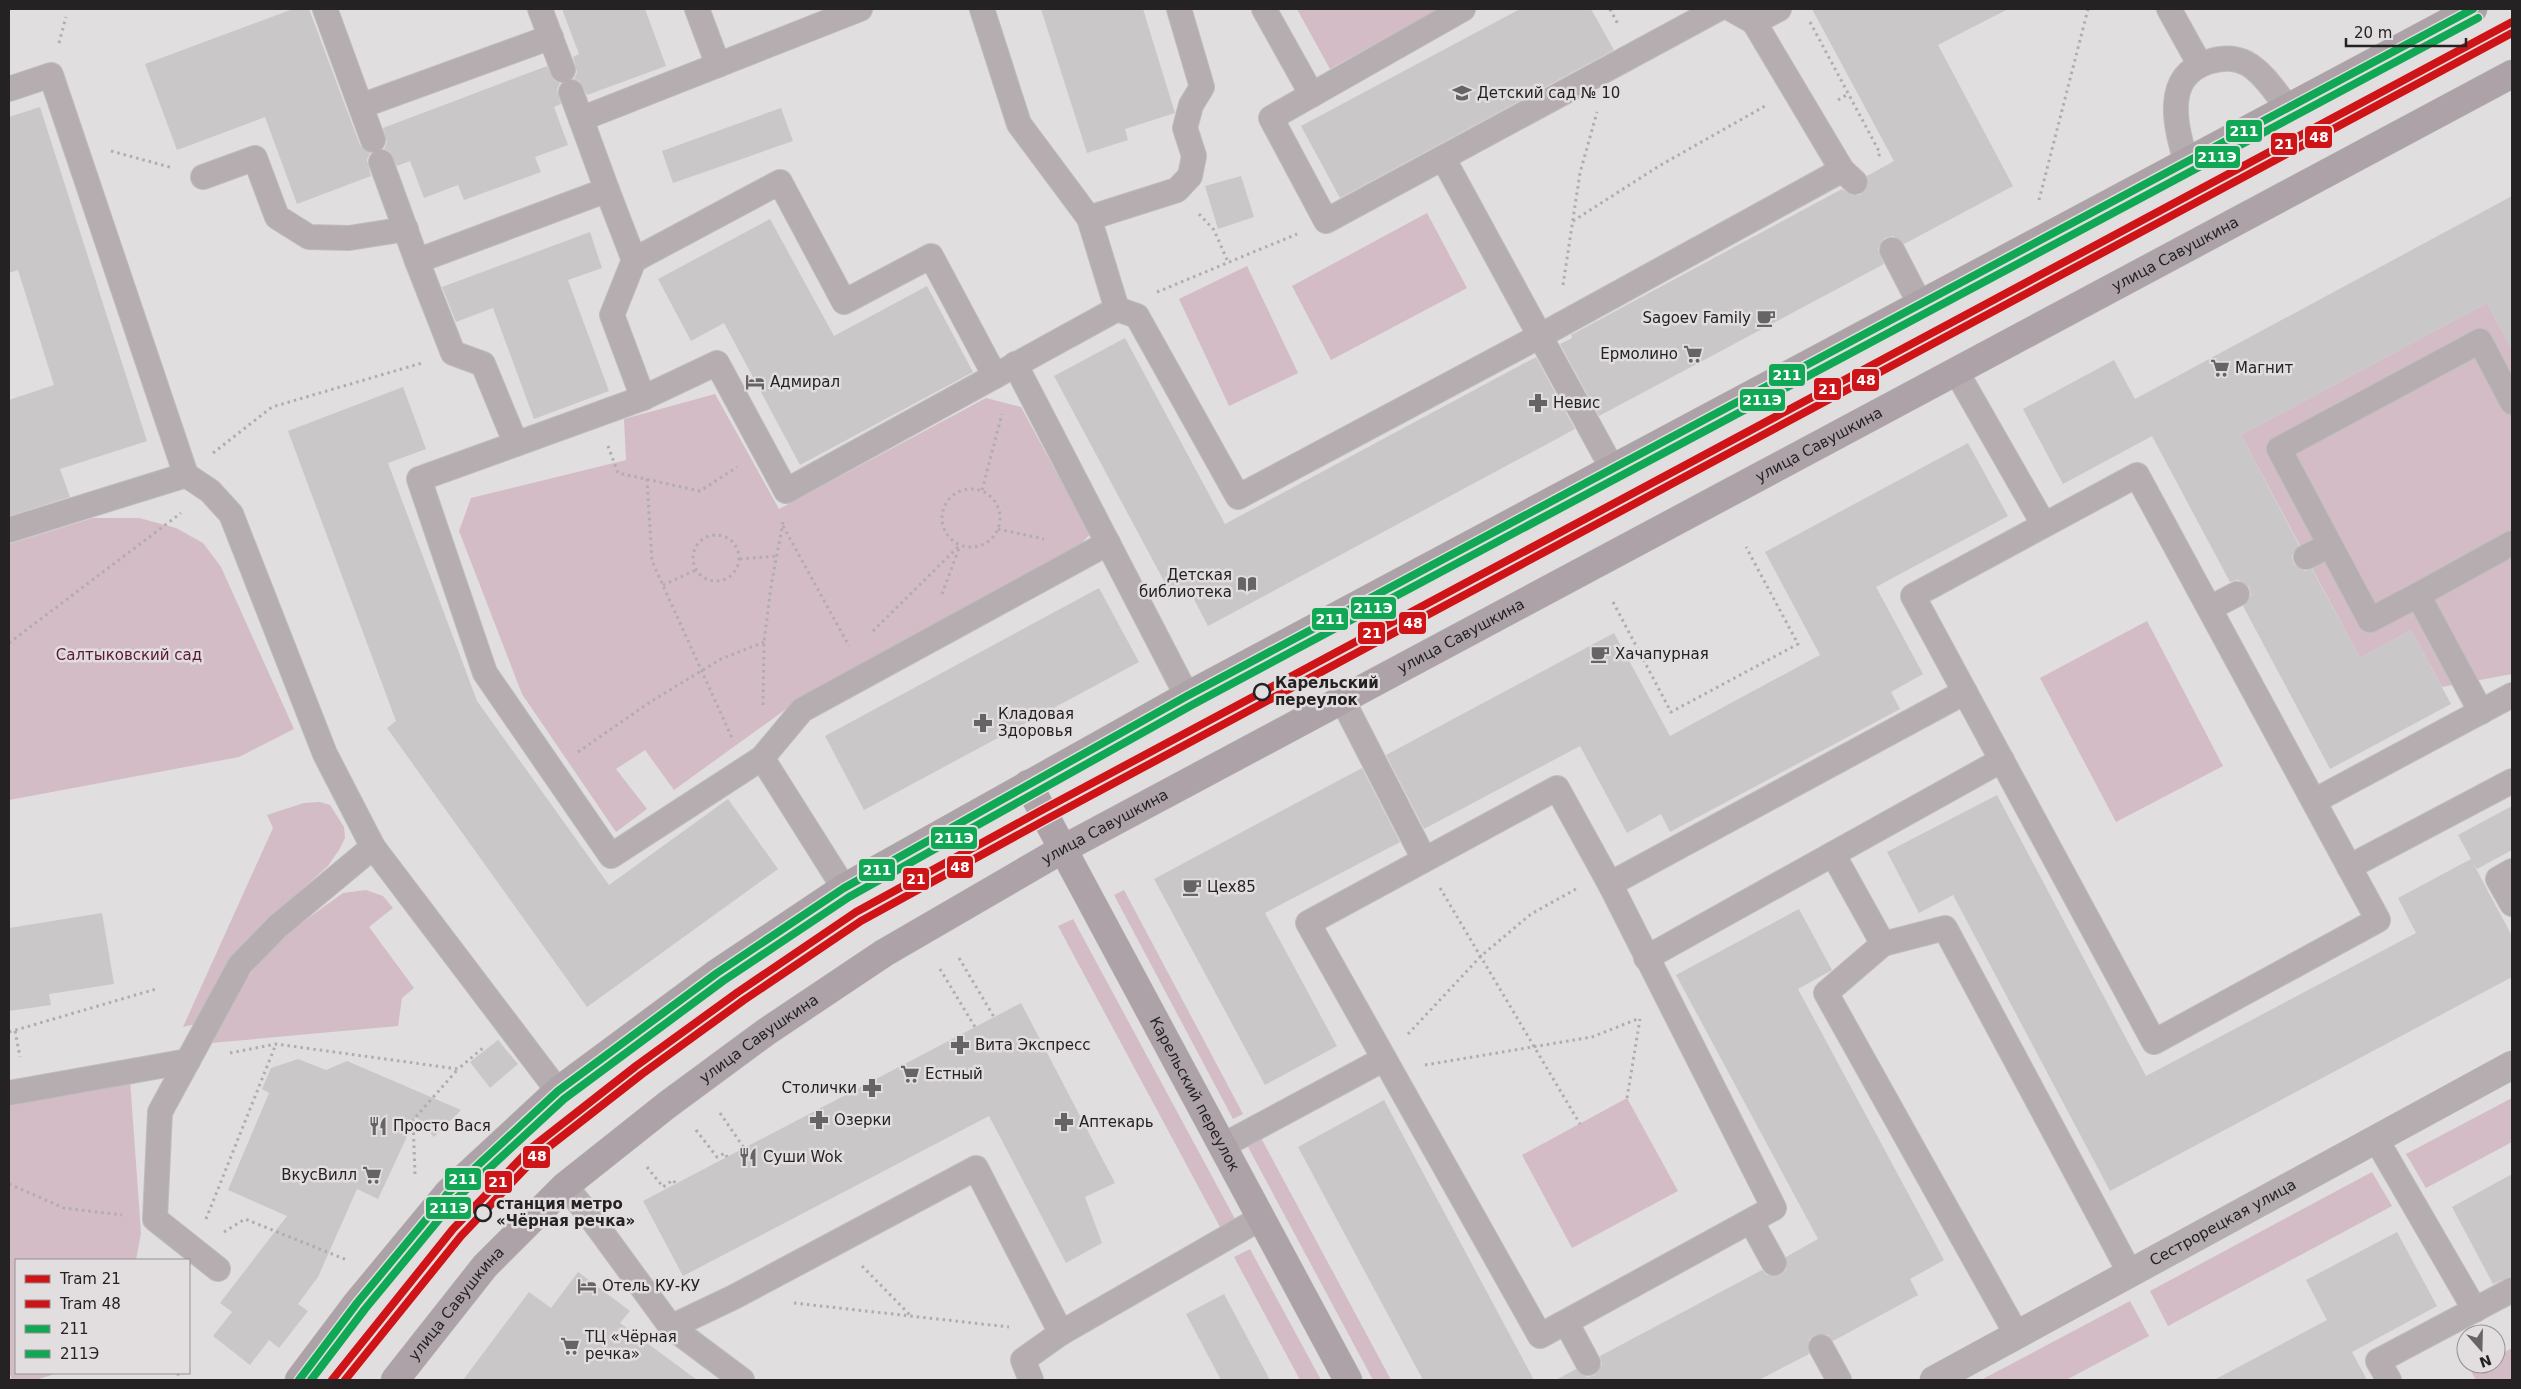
<svg xmlns="http://www.w3.org/2000/svg" width="2521" height="1389" viewBox="0 0 2521 1389" font-family="'DejaVu Sans',sans-serif">
  <rect width="100%" height="100%" fill="#e1dedf"/>
  <g fill="#d3bcc5">
    <polygon points="1297,9 1438,9 1330,69"/>
    <polygon points="1427,213 1467,288 1331,360 1292,286"/>
    <polygon points="1247,266 1298,373 1229,406 1179,299"/>
    <polygon points="2487,303 2512,350 2512,674 2442,687 2411,630 2360,658 2241,435"/>
    <polygon points="715,394 779,509 986,398 1021,407 1090,534 1075,551 793,704 674,790 645,750 616,769 647,809 616,832 522,694 459,531 471,498 626,460 624,419"/>
    <polygon points="93,518 139,518 176,528 203,543 221,567 294,729 239,757 9,800 9,544"/>
    <polygon points="2147,621 2223,766 2116,822 2040,678"/>
    <polygon points="320,802 330,805 344,827 345,838 339,850 328,866 270,918 196,1024 183,1027 273,828 267,815 304,803"/>
    <polygon points="366,890 383,896 393,908 369,927 414,988 402,998 398,1026 211,1043 249,975 286,934 343,893"/>
    <polygon points="1124,890 1243,1114 1233,1119 1114,895"/>
    <polygon points="1073,919 1235,1219 1220,1227 1058,926"/>
    <polygon points="130,1080 141,1233 136,1260 16,1260 16,1373 58,1373 35,1380 12,1380 9,1371 9,1106"/>
    <polygon points="1627,1098 1678,1191 1572,1248 1522,1155"/>
    <polygon points="2512,1098 2512,1142 2426,1188 2406,1154"/>
    <polygon points="1261,1138 1391,1380 1373,1380 1247,1145"/>
    <polygon points="2372,1172 2392,1206 2168,1326 2150,1291"/>
    <polygon points="1250,1249 1321,1380 1300,1380 1234,1257"/>
    <polygon points="2130,1301 2149,1336 2066,1380 1981,1380"/>
    <polygon points="2512,1348 2512,1380 2476,1380 2471,1371 2483,1364 2496,1364 2496,1357"/>
  </g>
  <g fill="#c9c7c8">
    <polygon points="293,9 309,9 360,145 370,153 367,160 371,176 297,204 265,117 177,150 145,64"/>
    <polygon points="562,9 645,9 666,66 587,95 580,82 574,79 577,72 573,57 579,54"/>
    <polygon points="1041,9 1143,9 1175,113 1125,129 1128,140 1087,153"/>
    <polygon points="1520,9 1591,9 1614,50 1340,198 1301,126"/>
    <polygon points="1812,9 2008,9 1938,45 2013,186 1904,244 1893,236 1885,238 1878,249 1884,264 1599,416 1560,344 1572,338 1571,335 1842,189 1852,195 1860,195 1868,185 1867,176 1894,161"/>
    <polygon points="547,66 554,80 560,83 557,90 561,104 554,107 568,145 535,157 541,172 464,200 458,185 424,198 410,161 397,166 390,152 384,149 387,142 383,128"/>
    <polygon points="40,107 147,441 60,469 70,497 9,516 9,400 54,385 18,270 9,273 9,117"/>
    <polygon points="781,108 793,141 673,183 662,151"/>
    <polygon points="1241,176 1254,217 1218,229 1205,186"/>
    <polygon points="2512,196 2512,350 2487,303 2241,435 2299,545 2292,556 2294,564 2305,571 2312,569 2360,658 2411,630 2451,704 2330,769 2243,606 2251,595 2249,587 2238,580 2230,582 2152,436 2063,484 2023,409 2114,360 2135,399"/>
    <polygon points="770,219 834,336 927,286 973,372 800,465 724,323 691,341 658,279"/>
    <polygon points="590,232 602,268 568,280 609,391 534,419 493,308 456,322 442,287"/>
    <polygon points="1125,338 1225,524 1536,357 1575,429 1208,626 1188,588 1172,596 1054,376"/>
    <polygon points="403,387 426,449 388,463 477,701 609,885 728,799 778,869 587,1007 387,728 396,721 288,431"/>
    <polygon points="1968,443 2008,516 1876,587 1923,674 1891,692 1900,709 1670,832 1661,814 1627,833 1580,746 1424,829 1386,755 1614,633 1670,736 1820,655 1765,552"/>
    <polygon points="1099,588 1139,662 864,810 825,736"/>
    <polygon points="1362,768 1400,842 1265,913 1337,1046 1265,1085 1154,879"/>
    <polygon points="1997,795 2146,1076 2416,933 2398,898 2471,859 2458,835 2512,806 2512,850 2477,869 2473,863 2512,936 2512,977 2110,1191 1953,895 1919,913 1887,852"/>
    <polygon points="1799,909 1832,970 1798,989 1944,1260 1910,1279 1918,1295 1833,1341 1828,1335 1815,1335 1809,1340 1809,1354 1759,1380 1556,1380 1576,1369 1587,1377 1595,1375 1602,1364 1600,1356 1762,1270 1767,1275 1780,1275 1786,1270 1786,1257 1818,1239 1676,975"/>
    <polygon points="102,913 114,984 49,994 51,1005 9,1011 9,928"/>
    <polygon points="1021,1003 1115,1183 1085,1197 1102,1243 1066,1263 989,1116 683,1276 643,1201"/>
    <polygon points="498,1040 518,1064 490,1088 470,1062"/>
    <polygon points="298,1059 326,1070 347,1061 461,1110 434,1137 416,1117 378,1199 357,1189 318,1277 298,1304 308,1311 279,1348 269,1340 250,1365 213,1336 232,1312 220,1303 287,1216 228,1190 269,1093 262,1089 271,1068"/>
    <polygon points="1384,1100 1534,1380 1423,1380 1298,1147"/>
    <polygon points="2512,1174 2512,1276 2493,1284 2452,1207"/>
    <polygon points="2397,1232 2437,1306 2352,1352 2367,1380 2214,1380 2327,1320 2306,1280"/>
    <polygon points="578,1272 630,1311 620,1323 697,1380 463,1380 529,1292 551,1308"/>
    <polygon points="1224,1294 1270,1380 1221,1380 1186,1314"/>
  </g>
  <g fill="none" stroke-linecap="round" stroke-linejoin="round">
    <g stroke="#bebdbd" stroke-width="26">
      <g id="lane">
        <polyline points="325,9 373,140"/>
        <polyline points="540,9 563,70"/>
        <polyline points="697,9 718,65"/>
        <polyline points="860,9 581,119 607,190 417,261 453,353 483,364 516,444 419,479 485,673 611,856 762,758 802,710 1108,543"/>
        <polyline points="982,9 1019,124 1089,218 1117,309"/>
        <polyline points="1264,9 1312,95"/>
        <polyline points="1463,9 1271,118 1326,221 1718,9"/>
        <polyline points="1731,9 1754,22 1779,9"/>
        <polyline points="2169,9 2200,65"/>
        <polyline points="1754,22 1842,170 1855,182"/>
        <polyline points="9,89 51,75 186,475"/>
        <polyline points="571,92 581,119"/>
        <polyline points="361,106 551,37"/>
        <polyline points="1443,158 1612,468"/>
        <polyline points="381,162 417,261"/>
        <path d="M2186,162C2176,127 2162,77 2208,62C2220,58 2234,57 2246,63C2263,72 2276,93 2288,108"/>
        <polyline points="203,177 255,158 277,217 309,237 349,238 406,229"/>
        <polyline points="607,190 634,260 612,315 643,398"/>
        <polyline points="1089,218 1177,190 1190,176 1194,156 1185,128 1191,105 1202,87 1179,9"/>
        <polyline points="1892,250 1920,304"/>
        <polyline points="634,260 780,182 844,302 931,256 995,376"/>
        <polyline points="1015,364 1187,696"/>
        <polyline points="1956,371 2044,525"/>
        <polyline points="516,444 643,398 717,363 786,491 1117,309 1137,316 1238,497 1540,336 1842,170"/>
        <polygon points="2137,475 2378,920 2154,1042 1913,596"/>
        <polyline points="9,530 186,475 210,491 231,514 325,754 373,847 558,1091"/>
        <polyline points="2306,557 2330,545"/>
        <polyline points="2418,595 2512,543"/>
        <polyline points="2210,608 2237,594"/>
        <polyline points="1342,699 1424,859"/>
        <polyline points="2481,712 2418,595 2370,620 2279,449 2480,341 2512,402"/>
        <polyline points="762,758 844,888"/>
        <polygon points="1557,788 1610,884 1774,1208 1540,1336 1308,923"/>
        <polyline points="2314,801 2512,695"/>
        <polyline points="1833,854 1883,944 1945,928 2130,1273"/>
        <polyline points="2349,867 2512,781"/>
        <polyline points="2512,871 2498,879 2512,904"/>
        <polyline points="1610,884 1965,692"/>
        <polyline points="1883,944 1826,993 2017,1335"/>
        <polyline points="1646,958 2002,760"/>
        <polyline points="9,1093 188,1061"/>
        <polyline points="2376,1139 2475,1310"/>
        <polyline points="1222,1146 1384,1059"/>
        <polyline points="565,1186 589,1215 671,1327 734,1297 976,1168 1061,1333 1261,1218"/>
        <polyline points="1751,1221 1774,1263"/>
        <polyline points="218,1269 155,1219 160,1112 240,965 278,926 373,847"/>
        <polyline points="1567,1324 1588,1363"/>
        <polyline points="671,1327 742,1380"/>
        <polyline points="1821,1347 1839,1380"/>
        <polyline points="1031,1380 1023,1360 1061,1333"/>
        <polyline points="2389,1380 2378,1361 2512,1290"/>
      </g>
    </g>
    <g stroke="#bebdbd" stroke-width="29">
      <g id="street">
        <path id="s1" d="M1934,1380L2512,1065"/>
      </g>
    </g>
    <g stroke="#bebdbd" stroke-width="29">
      <g id="secondary">
        <path id="s2" d="M1028,784L1348,1380"/>
        <polyline points="299,1380 357,1303 448,1193 558,1091 717,973 844,888 1187,696 2473,9"/>
        <path id="s3" d="M395,1380L485,1266L565,1186L667,1105L766,1032L884,953L1063,849L2512,74"/>
      </g>
    </g>
    <g stroke="#b1acae" stroke-width="3" stroke-dasharray="2.5 4" stroke-linecap="butt">
      <polyline points="1610,9 1619,26"/>
      <polyline points="1810,22 1880,153 1878,158"/>
      <polyline points="59,43 66,17"/>
      <polyline points="1838,100 1848,94"/>
      <polyline points="111,151 173,168"/>
      <polyline points="2039,200 2088,9"/>
      <polyline points="1199,214 1214,230 1228,262"/>
      <polyline points="1573,221 1659,166 1765,106"/>
      <polyline points="1563,285 1580,173 1597,112"/>
      <polyline points="1157,292 1297,234"/>
      <polyline points="608,446 618,473 700,491 737,467"/>
      <polyline points="213,453 272,407 422,363"/>
      <polyline points="647,479 652,561 732,738"/>
      <circle cx="971" cy="518" r="29"/>
      <polyline points="982,490 1002,414"/>
      <polyline points="783,526 849,646"/>
      <polyline points="998,529 1044,539"/>
      <circle cx="716" cy="558" r="23"/>
      <polyline points="740,559 777,556"/>
      <polyline points="663,585 696,570"/>
      <polyline points="942,594 959,548"/>
      <polyline points="1613,602 1671,712 1798,644 1746,547"/>
      <polyline points="873,631 960,545"/>
      <polyline points="9,643 181,513"/>
      <polyline points="763,705 764,642 771,586 783,522"/>
      <polyline points="578,752 650,702 721,659 764,642"/>
      <polyline points="1440,888 1580,1124"/>
      <polyline points="959,958 994,1017"/>
      <polyline points="940,969 975,1027"/>
      <polyline points="15,1031 20,1057"/>
      <polyline points="9,1032 156,989"/>
      <polyline points="1408,1034 1481,956 1531,914 1576,889"/>
      <polyline points="230,1053 276,1044 458,1069 484,1047"/>
      <polyline points="1425,1065 1592,1037 1640,1018"/>
      <polyline points="1627,1098 1640,1019"/>
      <polyline points="720,1113 744,1148"/>
      <polyline points="696,1130 717,1157 725,1153 727,1157"/>
      <polyline points="647,1167 663,1187 673,1180 676,1184"/>
      <polyline points="415,1174 413,1120 458,1069"/>
      <polyline points="9,1184 64,1208 122,1215"/>
      <polyline points="206,1219 276,1044"/>
      <polyline points="224,1232 245,1219 347,1260"/>
      <polyline points="862,1266 910,1315"/>
      <polyline points="794,1303 1009,1327"/>
      <polyline points="178,1373 179,1380"/>
    </g>
    <use href="#lane" stroke="#b5adaf" stroke-width="24"/>
    <use href="#street" stroke="#b5adaf" stroke-width="28"/>
    <use href="#secondary" stroke="#ada2a7" stroke-width="28"/>
    <g stroke="#e2ddde" stroke-width="11">
      <polyline id="bus-1" points="299,1380 357,1303 448,1193 558,1091 717,973 844,888 1187,696 2473,9"/>
    </g>
    <g stroke="#e2ddde" stroke-width="11">
      <polyline id="bus-2" points="311,1380 365,1309 455,1200 564,1099 723,981 849,897 1192,705 2478,18"/>
    </g>
    <use href="#bus-1" stroke="#10a855" stroke-width="8"/>
    <use href="#bus-2" stroke="#10a855" stroke-width="8"/>
    <g stroke="#e2ddde" stroke-width="11">
      <polyline id="tram-1" points="332,1380 453,1229 530,1149 636,1066 738,992 856,912 1042,810 2512,22"/>
    </g>
    <g stroke="#e2ddde" stroke-width="11">
      <polyline id="tram-2" points="345,1380 461,1236 537,1156 642,1074 744,1000 861,921 1047,819 2512,33"/>
    </g>
    <use href="#tram-1" stroke="#ce1417" stroke-width="8"/>
    <use href="#tram-2" stroke="#ce1417" stroke-width="8"/>
  </g>
  <defs>
    <g id="school-bare" transform="scale(1.5)"><path d="M0-5L7-2L0 1L-7-2ZM-4 1L0 2.5L4 1V4Q0 6-4 4Z" fill="#666465" stroke="#e2ddde" stroke-width="2.5" paint-order="stroke"/></g>
    <g id="cafe-bare" transform="scale(1.5)"><path d="M-5.5-4.5H6V0H3Q3 3.5 0 3.5H-2.5Q-5.5 3.5-5.5 0ZM3-3.2v2h1.7v-2ZM-6 4.5H4V6H-6Z" fill="#666465" stroke="#e2ddde" stroke-width="2.5" paint-order="stroke"/></g>
    <g id="supermarket-bare" transform="scale(1.5)"><path d="M-6-5.5h2.5l.6 2H6L4.5 2H-2.5L-4.4-4H-6ZM-1.5 3.2a1.3 1.3 0 1 0 .1 0ZM3 3.2a1.3 1.3 0 1 0 .1 0Z" fill="#666465" stroke="#e2ddde" stroke-width="2.5" paint-order="stroke"/></g>
    <g id="hotel-bare" transform="scale(1.5)"><path d="M-6-4.5h1.5V1H6V5H4.5V3h-9V5H-6ZM-4 0a1.8 1.8 0 1 1 3.6 0ZM.5 0V-2.5h3Q6-2.5 6 0Z" fill="#666465" stroke="#e2ddde" stroke-width="2.5" paint-order="stroke"/></g>
    <g id="pharmacy-bare" transform="scale(1.5)"><path d="M-2-6h4v4h4v4h-4v4h-4v-4h-4v-4h4Z" fill="#666465" stroke="#e2ddde" stroke-width="2.5" paint-order="stroke"/></g>
    <g id="library-bare" transform="scale(1.5)"><path d="M-6-4Q-3-5.5-.7-3.5V5Q-3 3-6 4ZM6-4Q3-5.5 .7-3.5V5Q3 3 6 4Z" fill="#666465" stroke="#e2ddde" stroke-width="2.5" paint-order="stroke"/></g>
    <g id="restaurant-bare" transform="scale(1.5)"><path d="M-5-6h1v4h1v-4h1v4h1v-4h1v5L-1.5 .5V6h-2V.5L-5-1ZM5-6V6H3V1.5H1.5Q1.5-4 5-6Z" fill="#666465" stroke="#e2ddde" stroke-width="2.5" paint-order="stroke"/></g>
  </defs>
  <g fill-rule="evenodd">
    <use href="#school-bare" x="1462" y="93"/>
    <use href="#cafe-bare" x="1766" y="318"/>
    <use href="#supermarket-bare" x="1693" y="354"/>
    <use href="#supermarket-bare" x="2220" y="368"/>
    <use href="#hotel-bare" x="755" y="382"/>
    <use href="#pharmacy-bare" x="1538" y="403"/>
    <use href="#library-bare" x="1247" y="584"/>
    <use href="#cafe-bare" x="1600" y="654"/>
    <use href="#pharmacy-bare" x="983" y="723"/>
    <use href="#cafe-bare" x="1192" y="887"/>
    <use href="#pharmacy-bare" x="960" y="1045"/>
    <use href="#supermarket-bare" x="910" y="1074"/>
    <use href="#pharmacy-bare" x="872" y="1088"/>
    <use href="#pharmacy-bare" x="819" y="1120"/>
    <use href="#pharmacy-bare" x="1064" y="1122"/>
    <use href="#restaurant-bare" x="378" y="1126"/>
    <use href="#restaurant-bare" x="748" y="1157"/>
    <use href="#supermarket-bare" x="372" y="1175"/>
    <use href="#hotel-bare" x="587" y="1286"/>
    <use href="#supermarket-bare" x="570" y="1346"/>
  </g>
  <g fill="#e2ddde" stroke="#242223" stroke-width="2.5">
    <circle cx="1262" cy="692" r="8"/>
    <circle cx="483" cy="1213" r="8"/>
  </g>
  <g text-anchor="middle" dominant-baseline="central" stroke-width="5" stroke-linejoin="round" paint-order="stroke">
    <g font-size="15" fill="#242223" stroke="#e2ddde" text-anchor="start">
      <text x="1477" y="93">Детский сад № 10</text>
      <text x="1751" y="318" text-anchor="end">Sagoev Family</text>
      <text x="1678" y="354" text-anchor="end">Ермолино</text>
      <text x="2235" y="368">Магнит</text>
      <text x="770" y="382">Адмирал</text>
      <text x="1553" y="403">Невис</text>
      <text x="1232" y="575" text-anchor="end">Детская<tspan x="1232" dy="17">библиотека</tspan></text>
      <text x="1615" y="654">Хачапурная</text>
      <text x="998" y="714">Кладовая<tspan x="998" dy="17">Здоровья</tspan></text>
      <text x="1207" y="887">Цех85</text>
      <text x="975" y="1045">Вита Экспресс</text>
      <text x="925" y="1074">Естный</text>
      <text x="857" y="1088" text-anchor="end">Столички</text>
      <text x="834" y="1120">Озерки</text>
      <text x="1079" y="1122">Аптекарь</text>
      <text x="393" y="1126">Просто Вася</text>
      <text x="763" y="1157">Суши Wok</text>
      <text x="357" y="1175" text-anchor="end">ВкусВилл</text>
      <text x="602" y="1286">Отель КУ-КУ</text>
      <text x="585" y="1337">ТЦ «Чёрная<tspan x="585" dy="17">речка»</tspan></text>
    </g>
    <g font-size="15" fill="#242223" stroke="#e2ddde">
      <text stroke="none"><textPath href="#s3" startOffset="2122">улица Савушкина</textPath></text>
      <text stroke="none"><textPath href="#s3" startOffset="1718">улица Савушкина</textPath></text>
      <text stroke="none"><textPath href="#s3" startOffset="1312">улица Савушкина</textPath></text>
      <text stroke="none"><textPath href="#s3" startOffset="908">улица Савушкина</textPath></text>
      <text stroke="none"><textPath href="#s3" startOffset="502">улица Савушкина</textPath></text>
      <text stroke="none"><textPath href="#s2" startOffset="352">Карельский переулок</textPath></text>
      <text stroke="none"><textPath href="#s1" startOffset="329">Сестрорецкая улица</textPath></text>
      <text stroke="none"><textPath href="#s3" startOffset="98">улица Савушкина</textPath></text>
    </g>
    <g font-size="15" fill="#5c1638" stroke="#e2ddde">
      <text x="129" y="655">Салтыковский сад</text>
    </g>
    <g font-size="15" font-weight="bold" fill="#242223" stroke="#e2ddde" text-anchor="start">
      <text x="1275" y="683">Карельский<tspan x="1275" dy="17">переулок</tspan></text>
      <text x="496" y="1204">станция метро<tspan x="496" dy="17">«Чёрная речка»</tspan></text>
    </g>
  </g>
  <g stroke="#e2ddde" stroke-width="2">
    <rect x="2225" y="119" width="38" height="24" rx="5" fill="#10a855"/>
    <rect x="2304" y="125" width="29" height="24" rx="5" fill="#ce1417"/>
    <rect x="2270" y="132" width="28" height="24" rx="5" fill="#ce1417"/>
    <rect x="2194" y="145" width="47" height="24" rx="5" fill="#10a855"/>
    <rect x="1768" y="363" width="38" height="24" rx="5" fill="#10a855"/>
    <rect x="1851" y="368" width="29" height="24" rx="5" fill="#ce1417"/>
    <rect x="1813" y="377" width="29" height="24" rx="5" fill="#ce1417"/>
    <rect x="1739" y="388" width="47" height="24" rx="5" fill="#10a855"/>
    <rect x="1350" y="596" width="47" height="24" rx="5" fill="#10a855"/>
    <rect x="1311" y="607" width="38" height="24" rx="5" fill="#10a855"/>
    <rect x="1398" y="611" width="29" height="24" rx="5" fill="#ce1417"/>
    <rect x="1357" y="621" width="29" height="24" rx="5" fill="#ce1417"/>
    <rect x="930" y="826" width="48" height="24" rx="5" fill="#10a855"/>
    <rect x="946" y="855" width="28" height="24" rx="5" fill="#ce1417"/>
    <rect x="858" y="858" width="38" height="24" rx="5" fill="#10a855"/>
    <rect x="902" y="867" width="28" height="24" rx="5" fill="#ce1417"/>
    <rect x="522" y="1145" width="29" height="24" rx="5" fill="#ce1417"/>
    <rect x="444" y="1167" width="38" height="24" rx="5" fill="#10a855"/>
    <rect x="484" y="1170" width="29" height="24" rx="5" fill="#ce1417"/>
    <rect x="425" y="1196" width="47" height="24" rx="5" fill="#10a855"/>
  </g>
  <g font-size="14" text-anchor="middle" font-weight="bold" fill="#fff">
    <text x="2244" y="136">211</text>
    <text x="2319" y="142">48</text>
    <text x="2284" y="149">21</text>
    <text x="2217" y="162">211Э</text>
    <text x="1787" y="380">211</text>
    <text x="1866" y="385">48</text>
    <text x="1828" y="394">21</text>
    <text x="1762" y="405">211Э</text>
    <text x="1373" y="613">211Э</text>
    <text x="1330" y="624">211</text>
    <text x="1413" y="628">48</text>
    <text x="1372" y="638">21</text>
    <text x="954" y="843">211Э</text>
    <text x="960" y="872">48</text>
    <text x="877" y="875">211</text>
    <text x="916" y="884">21</text>
    <text x="537" y="1161">48</text>
    <text x="463" y="1184">211</text>
    <text x="498" y="1187">21</text>
    <text x="449" y="1213">211Э</text>
  </g>
  <rect width="2521" height="1389" fill="none" stroke="#242223" stroke-width="20"/>
  <rect x="15" y="1259" width="175" height="115" fill="#e2ddde" stroke="#969293"/>
  <rect x="25" y="1275" width="25" height="8" fill="#ce1417" stroke="#969293"/>
  <text x="60" y="1284" font-size="15" fill="#242223">Tram 21</text>
  <rect x="25" y="1300" width="25" height="8" fill="#ce1417" stroke="#969293"/>
  <text x="60" y="1309" font-size="15" fill="#242223">Tram 48</text>
  <rect x="25" y="1325" width="25" height="8" fill="#10a855" stroke="#969293"/>
  <text x="60" y="1334" font-size="15" fill="#242223">211</text>
  <rect x="25" y="1350" width="25" height="8" fill="#10a855" stroke="#969293"/>
  <text x="60" y="1359" font-size="15" fill="#242223">211Э</text>
  <g transform="translate(2481 1349) rotate(160)"><circle r="24" fill="#e2ddde" stroke="#969293"/>
  <path d="M0-4L9 19L0 12L-9 19Z" fill="#666465"/>
  <text y="-8" font-size="14" font-weight="bold" text-anchor="middle" fill="#242223">N</text>
  </g>
  <path d="M2346 38v8h120v-8" fill="none" stroke="#242223" stroke-width="2.5"/>
  <text x="2354" y="38" font-size="15" fill="#242223" stroke="#e2ddde" stroke-width="4" paint-order="stroke">20 m</text>
</svg>
